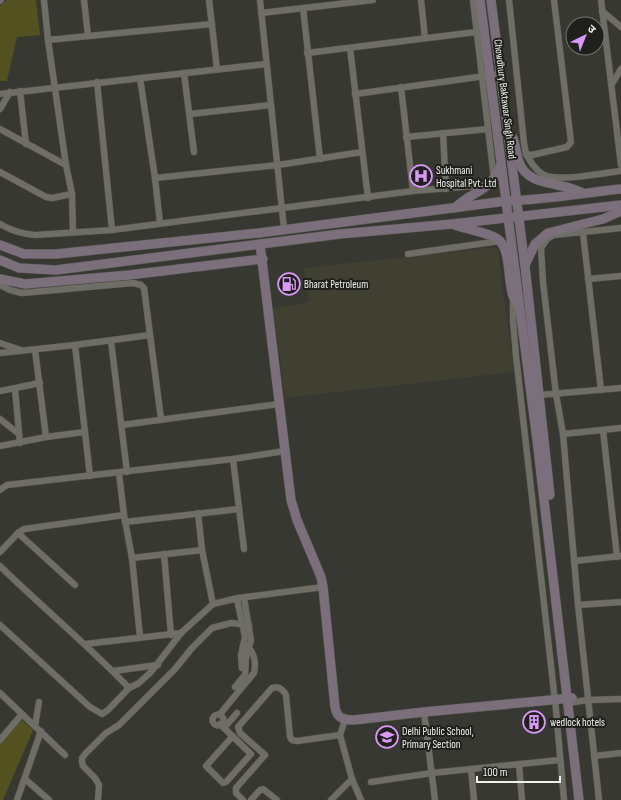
<svg xmlns="http://www.w3.org/2000/svg" width="621" height="800" viewBox="0 0 621 800" font-family="'Sofia Sans Condensed','Noto Sans Devanagari',sans-serif">
  <rect width="100%" height="100%" fill="#383832"/>
  <polygon fill="#3f3f32" points="497,247 514,372 285,398 273,308 309,302 304,268"/>
  <g fill="#52511f">
    <polygon points="7,0 36,0 40,35 17,37 7,81 0,81 0,6"/>
    <polygon points="22,720 33,730 3,800 0,800 0,743"/>
  </g>
  <g fill="none" stroke-linecap="round" stroke-linejoin="round">
    <g stroke="#555650" stroke-width="7">
      <g id="street">
        <polyline points="44,0 48,40 66,165 72,194 73,231"/>
        <polyline points="84,0 88,36"/>
        <polyline points="209,0 217,69"/>
        <polyline points="260,0 284,229"/>
        <polyline points="421,0 425,38"/>
        <polyline points="473,0 494,179"/>
        <polyline points="509,0 524,143 526,154 532,155 567,147 571,142 554,0"/>
        <polyline points="601,0 621,165"/>
        <polyline points="0,1 1,0"/>
        <polyline points="303,8 320,159"/>
        <polyline points="602,11 621,27"/>
        <polyline points="261,13 373,0"/>
        <polyline points="48,40 212,24"/>
        <polyline points="350,48 368,198"/>
        <polyline points="307,53 476,32"/>
        <polyline points="184,73 194,152"/>
        <polyline points="140,78 155,178 160,223"/>
        <polyline points="97,82 112,230"/>
        <polyline points="612,84 621,69"/>
        <polyline points="401,87 413,191"/>
        <polyline points="20,91 26,144"/>
        <polyline points="0,94 266,64"/>
        <polyline points="355,94 500,74"/>
        <polyline points="0,109 10,92"/>
        <polyline points="190,114 271,105"/>
        <polyline points="0,129 66,165"/>
        <polyline points="443,133 446,189"/>
        <polyline points="406,137 488,129"/>
        <path d="M526,154C531,162 535,170 544,175C560,182 603,173 621,171"/>
        <polyline points="0,172 46,197 52,198 72,194"/>
        <polyline points="155,178 278,165 362,152"/>
        <path d="M0,224C12,231 22,234 35,235L112,230L413,191L485,185"/>
        <polyline points="583,233 601,390"/>
        <polyline points="408,254 500,241"/>
        <polyline points="588,279 621,276"/>
        <polyline points="0,285 10,290 22,293 133,283 141,285 144,288 161,419"/>
        <polyline points="513,298 513,320 516,356 556,710 564,800"/>
        <polyline points="111,341 127,472"/>
        <polyline points="0,343 21,350"/>
        <polyline points="75,345 90,476"/>
        <polyline points="35,350 46,437"/>
        <polyline points="0,353 75,345 150,335"/>
        <polyline points="15,389 20,443"/>
        <polyline points="0,391 40,383"/>
        <polyline points="539,395 621,388"/>
        <polyline points="0,419 19,434"/>
        <polyline points="122,425 279,404"/>
        <polyline points="603,430 617,557"/>
        <polyline points="563,434 621,428"/>
        <polyline points="0,446 46,437 85,432"/>
        <polyline points="233,459 244,549"/>
        <polyline points="119,473 124,515 132,558 140,637"/>
        <polyline points="0,490 7,485 233,459 285,451"/>
        <polyline points="198,513 202,550 213,604"/>
        <polyline points="125,522 239,509"/>
        <polyline points="18,533 75,585"/>
        <polyline points="0,552 18,533 24,529 124,515"/>
        <polyline points="164,554 171,635"/>
        <polyline points="132,558 202,550"/>
        <polyline points="574,561 620,556"/>
        <path d="M0,566C42,607 88,645 129,688"/>
        <polyline points="237,599 245,637 241,655 242,668"/>
        <polyline points="578,605 621,602"/>
        <polyline points="0,625 90,707 102,714 108,710 129,688 139,683 151,672 181,633 213,604 238,598 323,587"/>
        <polyline points="85,644 181,633"/>
        <polyline points="113,671 158,665"/>
        <polyline points="235,687 245,675 246,658 251,640 244,598"/>
        <polyline points="0,693 65,755"/>
        <polyline points="568,703 588,700 621,699"/>
        <polyline points="424,712 435,800"/>
        <path d="M220,714L254,673C256,664 255,652 247,647"/>
        <circle cx="218" cy="720" r="5.5"/>
        <polyline points="345,720 340,735 352,779 361,800"/>
        <polyline points="220,724 251,754 226,782 223,783 206,766 232,737"/>
        <polyline points="35,726 39,702"/>
        <polyline points="224,728 237,713"/>
        <polyline points="0,740 22,714"/>
        <polyline points="594,756 621,753"/>
        <polyline points="519,764 522,800"/>
        <polyline points="471,769 474,800"/>
        <polyline points="25,779 49,800"/>
        <polyline points="371,782 432,773 560,760"/>
        <polyline points="17,800 41,731"/>
        <polyline points="98,800 99,785 95,778 83,766 82,762 82,758 86,753 106,733 119,725 175,669 192,648 212,628 231,623 249,625"/>
        <path d="M243,800L236,793V788L265,755L240,733L238,727L272,688C279,686 283,689 286,695L290,737L292,740L297,741L340,735"/>
        <polyline points="251,800 260,790 263,789 277,800"/>
        <polyline points="331,800 352,779"/>
        <polyline points="599,800 578,605 563,434 556,394 543,282 541,248 547,239 554,235 621,228"/>
      </g>
    </g>
    <g stroke="#555650" stroke-width="10">
      <g id="secondary">
        <polyline points="480,0 537,440 579,800"/>
        <polyline points="491,0 525,266 550,495"/>
        <path d="M513,138C516,146 516,154 519,162C527,184 551,182 570,188C574,189 577,191 581,192"/>
        <path d="M455,208C473,190 490,193 501,165"/>
        <path d="M455,225C468,230 484,231 496,238C512,247 507,280 513,296C514,299 516,301 517,304"/>
        <path d="M260,244L291,500L297,520L321,577L323,587L335,707C337,718 343,720 354,720L424,712L572,698"/>
        <path d="M0,245L24,254H56L259,233L506,201C545,200 583,193 621,189"/>
        <polyline points="0,260 19,268 56,270 340,234 452,224 621,205"/>
        <polyline points="525,265 535,244 548,233 603,219 621,211"/>
        <polyline points="0,279 25,284 129,275 263,259"/>
      </g>
    </g>
    <use href="#street" stroke="#6e6e66" stroke-width="6"/>
    <use href="#secondary" stroke="#7b6f7b" stroke-width="9"/>
  </g>
  <defs>
    <g id="hospital-ring" transform="scale(1.15)"><circle r="9.5" fill="#1f1f1c" stroke="#d99af7" stroke-width="1.5"/><path d="M-5-5h3v3.5h4V-5h3V5h-3V1.5h-4V5h-3Z" fill="#d99af7"/></g>
    <g id="fuel-ring" transform="scale(1.15)"><circle r="9.5" fill="#1f1f1c" stroke="#d99af7" stroke-width="1.5"/><path d="M-5.5-6h7V0h2V4h1.3V-2.5L3-4.5l.8-.8L6-3V5H2.5V1h-1V6h-7ZM-4.2-4.7v3.2H.2V-4.7Z" fill="#d99af7"/></g>
    <g id="building-ring" transform="scale(1.15)"><circle r="9.5" fill="#1f1f1c" stroke="#d99af7" stroke-width="1.5"/><path d="M-4-6H4V6H1V3H-1V6H-4ZM-2.5-4.3h1.7v1.8h-1.7ZM.8-4.3h1.7v1.8H.8ZM-2.5-1h1.7V.8h-1.7ZM.8-1h1.7V.8H.8Z" fill="#d99af7"/></g>
    <g id="school-ring" transform="scale(1.15)"><circle r="9.5" fill="#1f1f1c" stroke="#d99af7" stroke-width="1.5"/><path d="M0-5L7-2L0 1L-7-2ZM-4 1L0 2.5L4 1V4Q0 6-4 4Z" fill="#d99af7"/></g>
  </defs>
  <g fill-rule="evenodd">
    <use href="#hospital-ring" x="421" y="176"/>
    <use href="#fuel-ring" x="289" y="284"/>
    <use href="#building-ring" x="534" y="722"/>
    <use href="#school-ring" x="387" y="737"/>
  </g>
  <g text-anchor="middle" dominant-baseline="central" stroke-width="4" stroke-linejoin="round" paint-order="stroke">
    <g font-size="11" fill="#f0f0eb" stroke="#1f1f1c">
      <text transform="translate(505 99) rotate(83)">Chowdhury Baktawar Singh Road</text>
    </g>
    <g font-size="11" fill="#f0f0eb" stroke="#1f1f1c" text-anchor="start">
      <text x="436" y="170">Sukhmani<tspan x="436" dy="13">Hospital Pvt. Ltd</tspan></text>
      <text x="304" y="284">Bharat Petroleum</text>
      <text x="550" y="722">wedlock hotels</text>
      <text x="402" y="731">Delhi Public School,<tspan x="402" dy="13">Primary Section</tspan></text>
    </g>
  </g>
  <g transform="translate(585 36) rotate(43)"><circle r="19" fill="#1f1f1c" stroke="#73736f"/>
  <path d="M0-3L7 15L0 10L-7 15Z" fill="#d99af7"/>
  <text y="-6" font-size="11" font-weight="bold" text-anchor="middle" fill="#f0f0eb">उ</text>
  </g>
  <path d="M477 776v6h83v-6" fill="none" stroke="#f0f0eb" stroke-width="2"/>
  <text x="483" y="776" font-size="12" fill="#f0f0eb" stroke="#1f1f1c" stroke-width="3" paint-order="stroke">100 m</text>
</svg>
